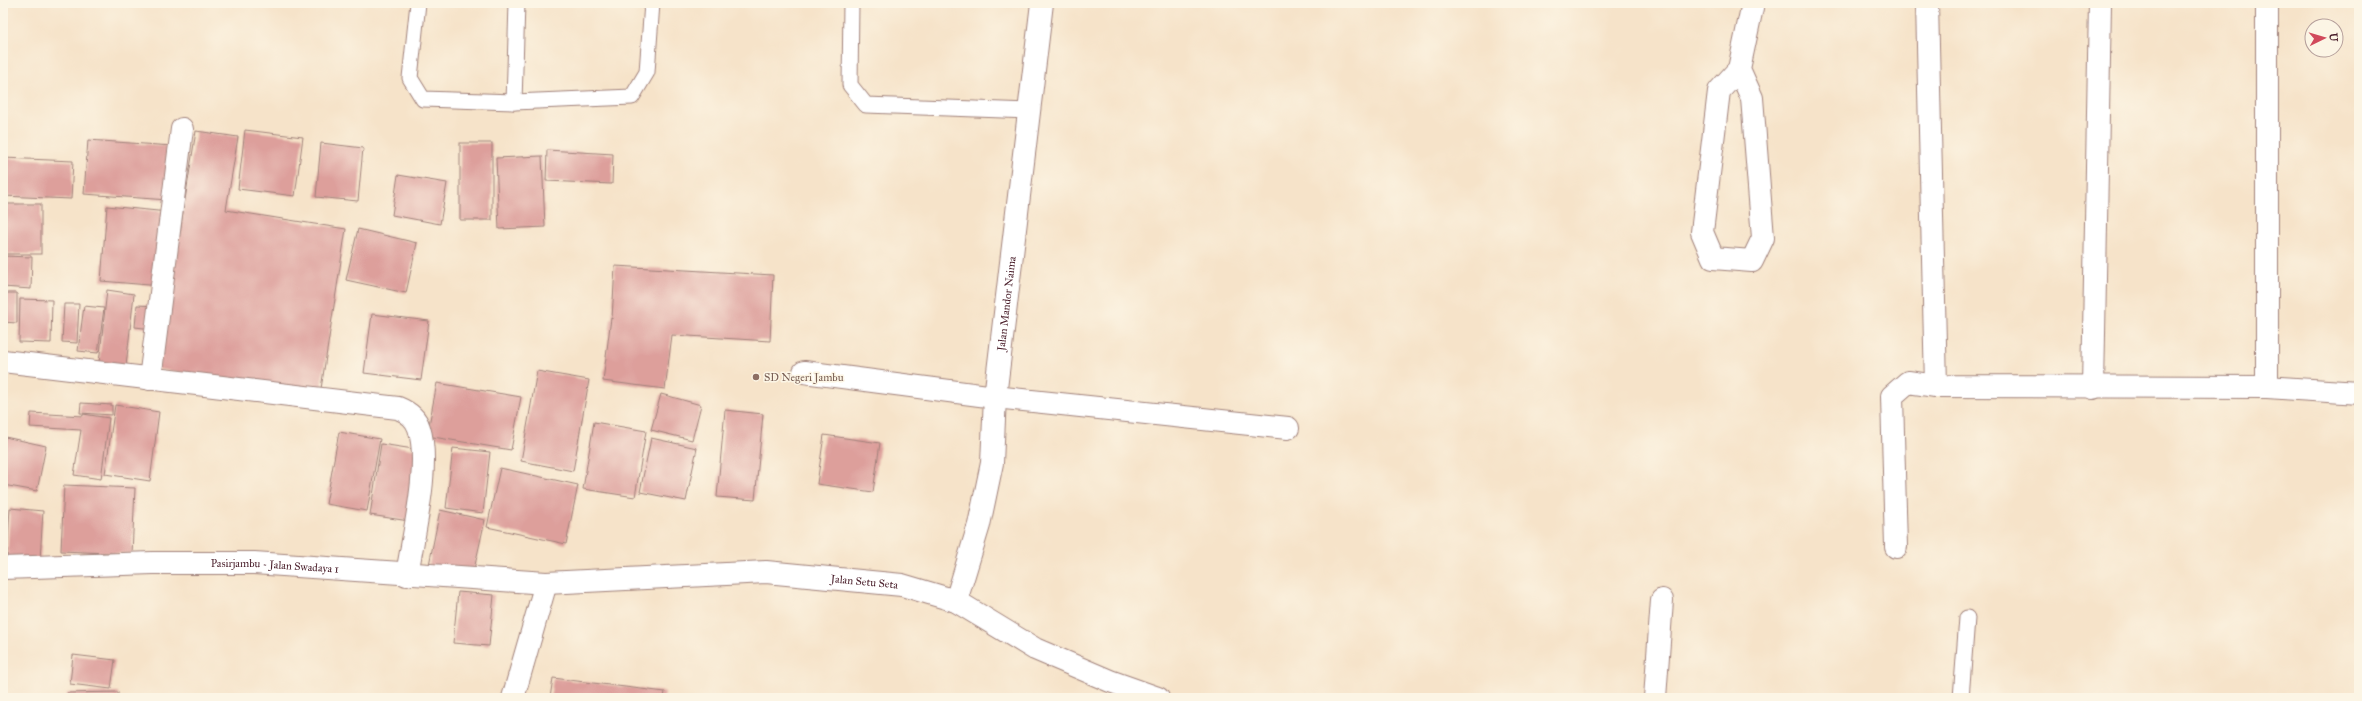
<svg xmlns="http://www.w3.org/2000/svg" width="2362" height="701" viewBox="0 0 2362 701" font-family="'IM FELL Great Primer',serif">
  <rect width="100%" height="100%" fill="#fcf5e5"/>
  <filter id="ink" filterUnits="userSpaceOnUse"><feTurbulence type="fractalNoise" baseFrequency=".025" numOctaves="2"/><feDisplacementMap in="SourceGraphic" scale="8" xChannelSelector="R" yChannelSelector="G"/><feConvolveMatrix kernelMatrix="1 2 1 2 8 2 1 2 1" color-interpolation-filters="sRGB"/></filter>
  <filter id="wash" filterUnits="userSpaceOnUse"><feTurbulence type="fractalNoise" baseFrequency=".012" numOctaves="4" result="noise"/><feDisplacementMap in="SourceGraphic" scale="16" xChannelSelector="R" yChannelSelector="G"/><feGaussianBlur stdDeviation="0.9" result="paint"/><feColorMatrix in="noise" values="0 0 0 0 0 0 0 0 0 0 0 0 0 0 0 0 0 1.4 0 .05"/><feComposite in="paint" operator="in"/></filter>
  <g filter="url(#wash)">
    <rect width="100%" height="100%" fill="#f6e3c9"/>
    <g id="blocks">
      <g fill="#dd9f9b">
        <polygon points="245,130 303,137 295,196 238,189"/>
        <polygon points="196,131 238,137 226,210 346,229 320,395 158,369"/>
        <polygon points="88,140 172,146 168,200 84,194"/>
        <polygon points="321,143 363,148 358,201 316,197"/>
        <rect x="460" y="143" width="32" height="77"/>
        <polygon points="547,150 613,154 612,184 546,181"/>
        <polygon points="542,156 545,227 499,229 496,158"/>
        <polygon points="3,158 73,161 71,199 3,196"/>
        <polygon points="398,175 447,183 440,224 392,215"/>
        <rect x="3" y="204" width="38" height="50"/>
        <polygon points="107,206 168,212 161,286 101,281"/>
        <polygon points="358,229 417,243 406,293 346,280"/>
        <polygon points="3,256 32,257 31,289 3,287"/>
        <polygon points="615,266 773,275 770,341 672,335 665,389 603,381 611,318 612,319"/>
        <polygon points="107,290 134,294 126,366 99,363"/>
        <polygon points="3,293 17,293 17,323 3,322"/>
        <polygon points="20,299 52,300 51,343 19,342"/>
        <polygon points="64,304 79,304 77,343 62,342"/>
        <polygon points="137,305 156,306 153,329 135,327"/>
        <polygon points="84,306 104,308 98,353 78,351"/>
        <polygon points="372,314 429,321 421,380 364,373"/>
        <polygon points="537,371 589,380 573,471 521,461"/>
        <polygon points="437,383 521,397 511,450 427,436"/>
        <polygon points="661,394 701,405 692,440 651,430"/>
        <polygon points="81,403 112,405 112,415 80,413"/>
        <polygon points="115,405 159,412 150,481 105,474"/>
        <polygon points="725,410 763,414 755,500 717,497"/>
        <polygon points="31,413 83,416 83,414 109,418 101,479 74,475 81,430 30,427"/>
        <polygon points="594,422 646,431 635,497 583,489"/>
        <polygon points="339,432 380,439 367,511 326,504"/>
        <polygon points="824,435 880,443 873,492 817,484"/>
        <polygon points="5,437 46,446 37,491 3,485 3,449"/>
        <polygon points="651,438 697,448 686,501 640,492"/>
        <polygon points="381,444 420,450 409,521 370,515"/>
        <polygon points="453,448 490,452 483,513 446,508"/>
        <polygon points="500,468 578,485 566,544 487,527"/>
        <polygon points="64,485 135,488 132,554 61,551"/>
        <polygon points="10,508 43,511 40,560 7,558"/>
        <polygon points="440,510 485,520 473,574 429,565"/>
        <polygon points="458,592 494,595 489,646 453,643"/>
        <polygon points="73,655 115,660 111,689 70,684"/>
        <polygon points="553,678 665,692 664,698 550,698"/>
        <polygon points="118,692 118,698 67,698 67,693"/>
      </g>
    </g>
  </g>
  <g filter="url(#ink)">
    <use href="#blocks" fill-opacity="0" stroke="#a0817a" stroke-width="1"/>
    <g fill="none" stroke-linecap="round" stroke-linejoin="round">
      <g stroke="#a0817a" stroke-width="17">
        <g id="service">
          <polyline points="418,3 410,78 423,99 514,102 632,97 647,72 652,3"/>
          <polyline points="851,3 850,85 866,105 1029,111"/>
          <polyline points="514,102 517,3"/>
          <polyline points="1961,698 1967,618"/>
        </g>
      </g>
      <g stroke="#a0817a" stroke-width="24">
        <g id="minor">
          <polyline points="1927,3 1936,386 2267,387 2359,393"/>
          <polyline points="2267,3 2267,387"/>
          <polyline points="1739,69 1752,98 1763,238 1752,261 1713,258 1702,232 1719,91 1739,69 1753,3"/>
          <path d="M3,361L398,408C408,412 416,418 419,428C431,465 413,535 407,575"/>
          <polyline points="804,372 995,397 1288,428"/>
          <polyline points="150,379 182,129"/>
          <polyline points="2093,388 2100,3"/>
          <polyline points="1896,547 1892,396 1908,382 1936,386"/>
          <path id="s1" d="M3,568L153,563H254L546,583L766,572L902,585L956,601L1035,649L1110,681L1158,698"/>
          <path id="s2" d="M956,601L979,525L992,463L995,397L1042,3"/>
          <polyline points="513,698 546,583"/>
          <polyline points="1655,698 1662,600"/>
        </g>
      </g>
      <use href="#service" stroke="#fff" stroke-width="15"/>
      <use href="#minor" stroke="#fff" stroke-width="22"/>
    </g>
  </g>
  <circle fill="#8d6e63" stroke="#fcf5e5" stroke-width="1.5" cx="756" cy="377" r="4"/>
  <g text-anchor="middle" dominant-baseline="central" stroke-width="3" stroke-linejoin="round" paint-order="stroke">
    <g font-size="11" fill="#4a1f2b" stroke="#fcf5e5">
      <text stroke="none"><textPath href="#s2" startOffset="303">Jalan Mandor Naima</textPath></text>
      <text stroke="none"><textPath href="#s1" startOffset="272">Pasirjambu - Jalan Swadaya 1</textPath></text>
      <text stroke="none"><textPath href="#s1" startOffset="863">Jalan Setu Seta</textPath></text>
    </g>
    <g font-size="11" fill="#785e54" stroke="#fcf5e5" text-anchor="start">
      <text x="764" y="377">SD Negeri Jambu</text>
    </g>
  </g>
  <rect width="2362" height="701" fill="none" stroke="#fcf5e5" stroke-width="16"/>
  <g transform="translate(2324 38) rotate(85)"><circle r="19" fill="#fcf5e5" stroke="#b59f9b"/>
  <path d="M0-3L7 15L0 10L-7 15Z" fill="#d1495b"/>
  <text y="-6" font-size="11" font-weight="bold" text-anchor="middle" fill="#4a1f2b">U</text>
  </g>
</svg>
